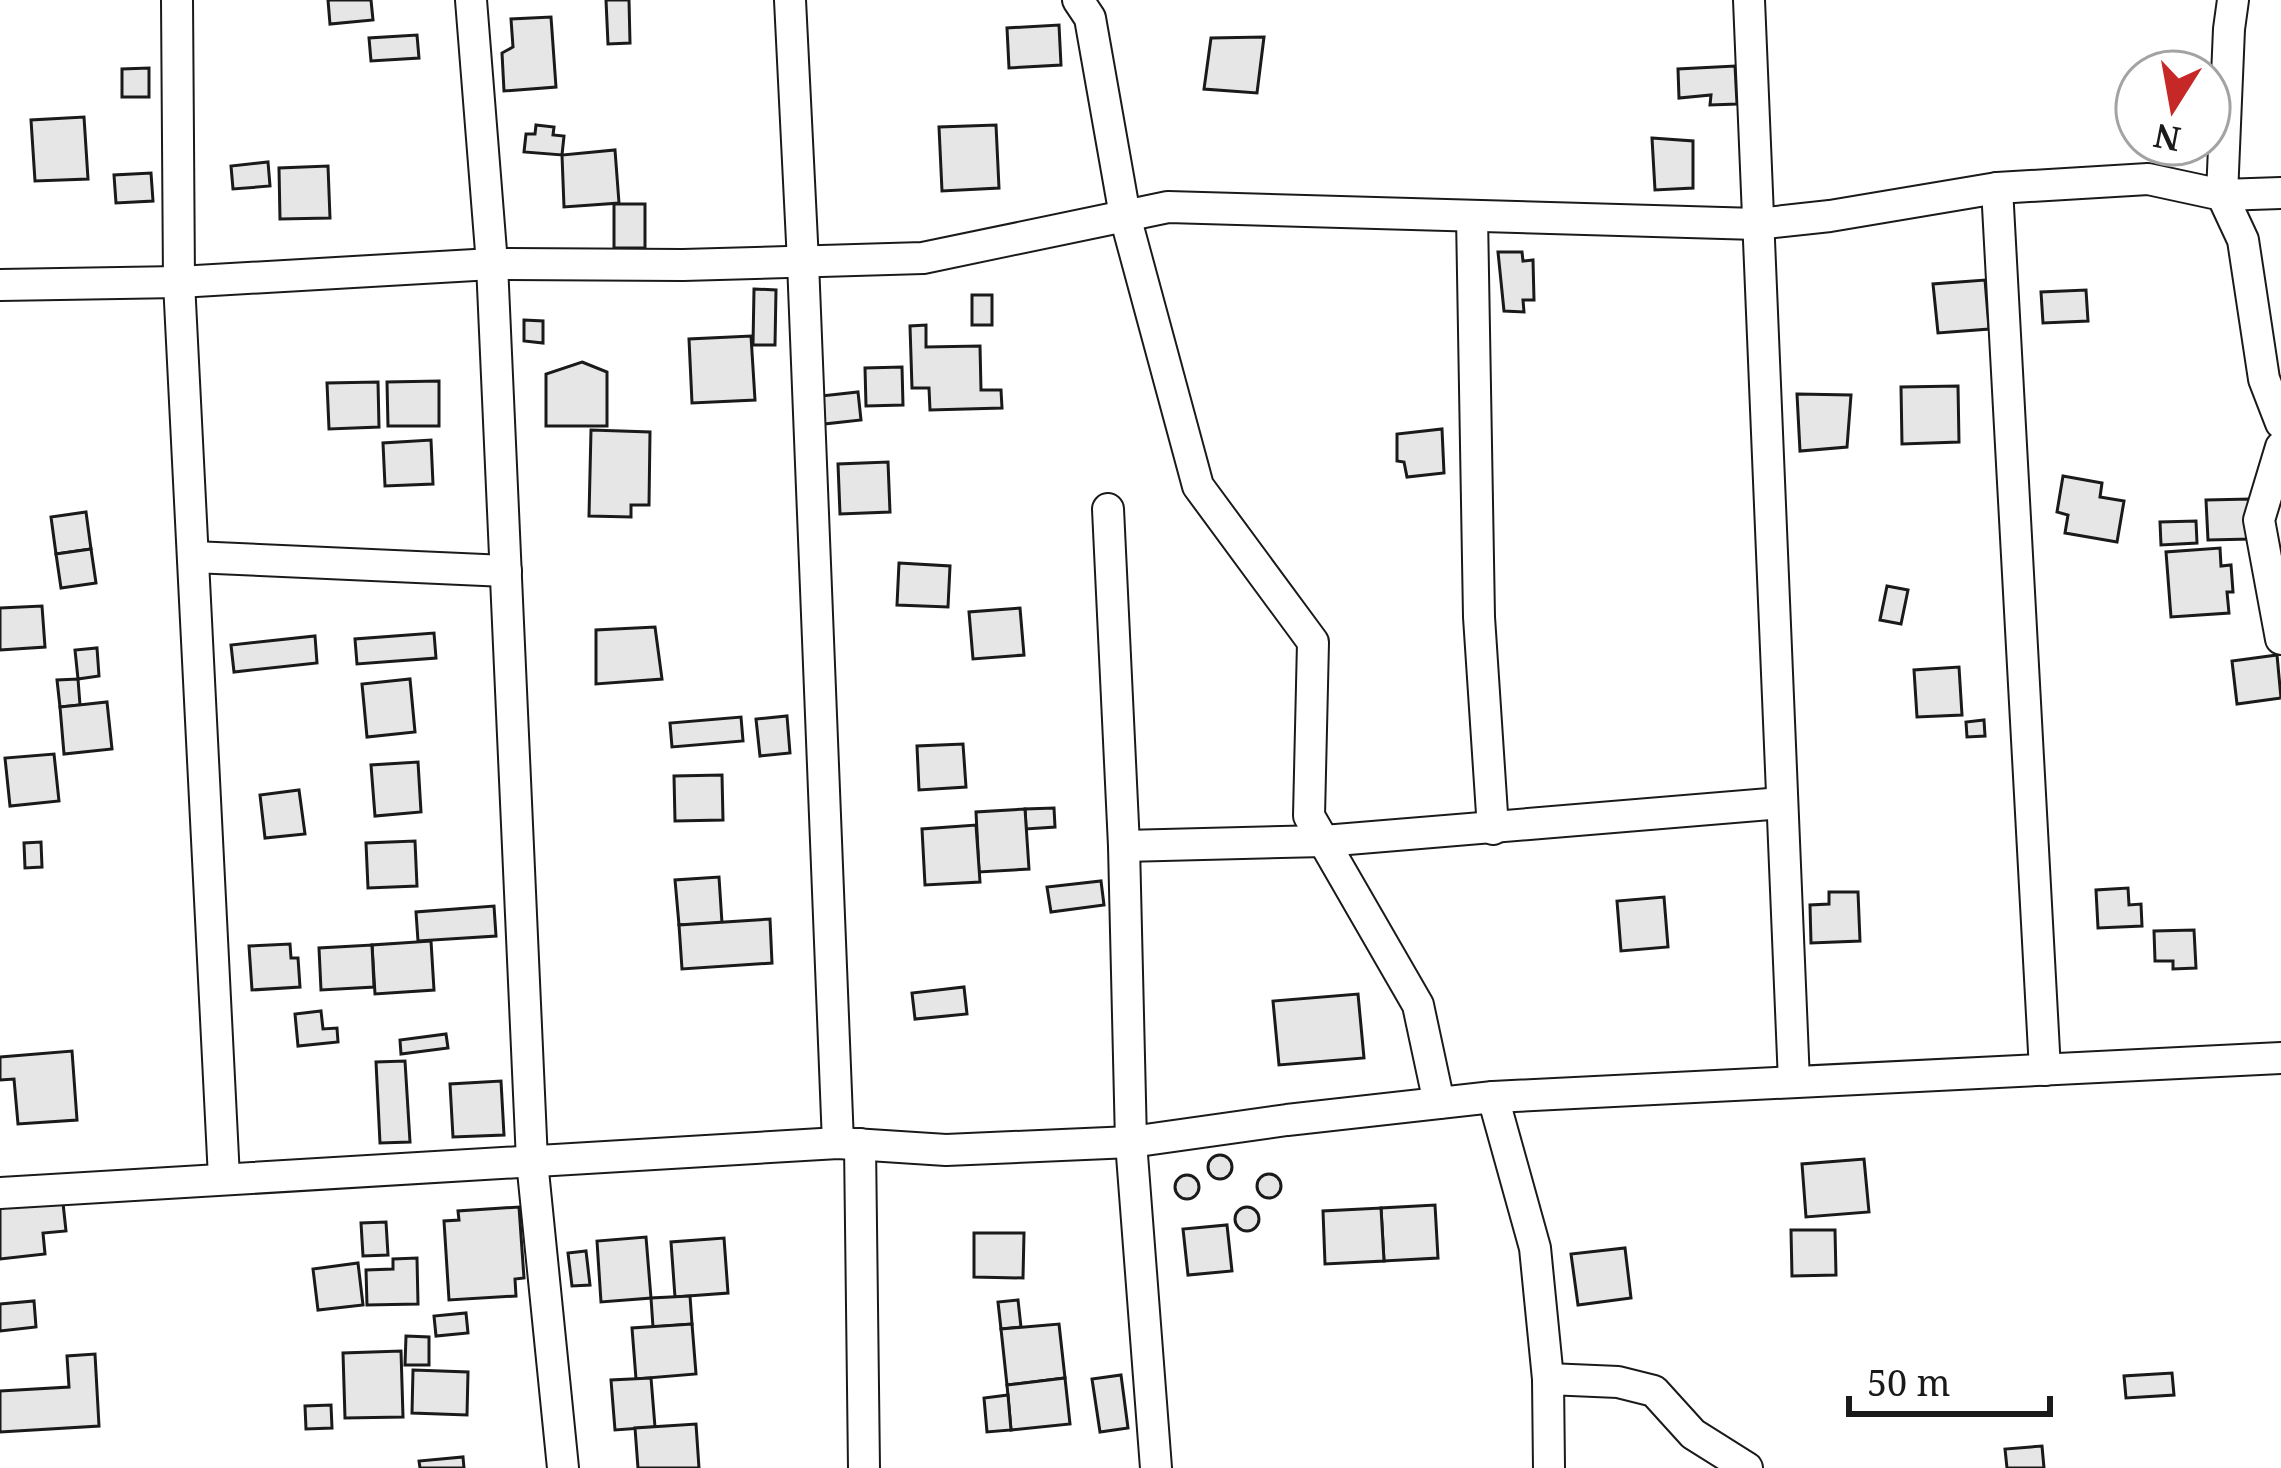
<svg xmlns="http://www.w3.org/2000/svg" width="2281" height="1468" viewBox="0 0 2281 1468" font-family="'Noto Serif',serif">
  <rect width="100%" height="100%" fill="#fff"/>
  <g fill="#e6e6e6" stroke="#1a1a1a" stroke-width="3">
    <polygon points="328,0 371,0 373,20 330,24"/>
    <polygon points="606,0 629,0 630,43 608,44"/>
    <polygon points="551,17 556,87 504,91 502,53 513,47 511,19"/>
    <polygon points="1059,25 1061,65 1009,68 1007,28"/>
    <polygon points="417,35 419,58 371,61 369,38"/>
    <polygon points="1264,37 1257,93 1204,89 1211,38"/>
    <polygon points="1735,66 1737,104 1710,105 1711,95 1679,98 1678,69"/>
    <polygon points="149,68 149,97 122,97 122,69"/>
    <polygon points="84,117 88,179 35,181 31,120"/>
    <polygon points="536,125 554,127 553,135 564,136 562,155 524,152 526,134 535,134"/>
    <polygon points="996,125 999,188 942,191 939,127"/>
    <polygon points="1652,138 1693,141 1693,188 1655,190"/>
    <polygon points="615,150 619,203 564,207 562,155"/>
    <polygon points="268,162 270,186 233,189 231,166"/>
    <polygon points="328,166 330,218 280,219 279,168"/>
    <polygon points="151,173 153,201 116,203 114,175"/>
    <rect x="614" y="204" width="31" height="44"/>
    <polygon points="1498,252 1522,252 1523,261 1533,260 1534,300 1523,300 1524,312 1504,311"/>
    <polygon points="1985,280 1989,329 1938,333 1933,284"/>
    <polygon points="754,289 776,290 775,345 753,345"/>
    <polygon points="2086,290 2088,321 2043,323 2041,292"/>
    <rect x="972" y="295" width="20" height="30"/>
    <polygon points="524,320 543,321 543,343 524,341"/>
    <polygon points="926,325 926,347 980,346 981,390 1001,390 1002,408 930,410 929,388 912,388 910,326"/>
    <polygon points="751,336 755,400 692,403 689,339"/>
    <polygon points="582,362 607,372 607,426 546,426 546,374"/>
    <polygon points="902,367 903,405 866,406 865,368"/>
    <polygon points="439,381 439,426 388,426 387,382"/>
    <polygon points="378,382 379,427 329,429 327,383"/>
    <polygon points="1958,386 1959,442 1902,444 1901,387"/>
    <polygon points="858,392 861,420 824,424 821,396"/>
    <polygon points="1797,394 1851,395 1847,447 1800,451"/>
    <polygon points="1442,429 1444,473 1407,477 1404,462 1397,461 1397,434"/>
    <polygon points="591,430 650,432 649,505 631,505 631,517 589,516"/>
    <polygon points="431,440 433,484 385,486 383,443"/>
    <polygon points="888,462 890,512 840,514 838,464"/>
    <polygon points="2063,476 2102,483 2100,497 2124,501 2117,542 2065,533 2068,515 2057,512"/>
    <polygon points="2250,499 2251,539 2208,540 2206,500"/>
    <polygon points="86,512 91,549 56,554 51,517"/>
    <polygon points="2196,521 2197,543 2161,545 2160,522"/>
    <polygon points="2220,548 2221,566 2231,565 2233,592 2227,592 2229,613 2171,617 2166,552"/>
    <polygon points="91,549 96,583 61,588 56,554"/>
    <polygon points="899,563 950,566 948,607 897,605"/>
    <polygon points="1887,586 1908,590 1901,624 1880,620"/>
    <polygon points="42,606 45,647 0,650 0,608"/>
    <polygon points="1020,608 1024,655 973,659 969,612"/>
    <polygon points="655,627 662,679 596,684 596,630"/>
    <polygon points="434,633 436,658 357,664 355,639"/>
    <polygon points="315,636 317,663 234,672 231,645"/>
    <polygon points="97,648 99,676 78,679 75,650"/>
    <polygon points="2277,655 2281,698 2237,704 2232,661"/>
    <polygon points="1959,667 1962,715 1917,717 1914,670"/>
    <polygon points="78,679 80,705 60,707 57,680"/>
    <polygon points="410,679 415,732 367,737 362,684"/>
    <polygon points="107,702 112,749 64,754 60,707"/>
    <polygon points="787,716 790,753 760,756 756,719"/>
    <polygon points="741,717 743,741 672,747 670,723"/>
    <polygon points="1984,720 1985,736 1967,737 1966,722"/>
    <polygon points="963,744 966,787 919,790 917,746"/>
    <polygon points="54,754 59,801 10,806 5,758"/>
    <polygon points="418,762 421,812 375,816 371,765"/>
    <polygon points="722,775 723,820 675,821 674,776"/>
    <polygon points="299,790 305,834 265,838 260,795"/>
    <polygon points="1054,808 1055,827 1026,829 1025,809"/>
    <polygon points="1025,809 1029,869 979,872 976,812"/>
    <polygon points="976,825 980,882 925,885 922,829"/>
    <polygon points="415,841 417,886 368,888 366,843"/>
    <polygon points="41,842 42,867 25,868 24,843"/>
    <polygon points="719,877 722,923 679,925 675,880"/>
    <polygon points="1101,881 1104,905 1051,912 1047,887"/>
    <polygon points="2128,888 2129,905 2141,904 2142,926 2098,928 2096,890"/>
    <polygon points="1829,892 1858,892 1860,941 1811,943 1810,905 1829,904"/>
    <polygon points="1664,897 1668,947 1621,951 1617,901"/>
    <polygon points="494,906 496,936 418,941 416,912"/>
    <polygon points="770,919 772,963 682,969 679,925"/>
    <polygon points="2194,930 2196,968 2173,969 2173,961 2155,961 2154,931"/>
    <polygon points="431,941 434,990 375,994 372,945"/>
    <polygon points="290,944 291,958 298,958 300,987 252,990 249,946"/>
    <polygon points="372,945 374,987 321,990 319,948"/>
    <polygon points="964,987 967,1014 915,1019 912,993"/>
    <polygon points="1358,994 1364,1058 1279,1065 1273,1001"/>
    <polygon points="321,1011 323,1029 337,1028 338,1042 298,1046 295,1014"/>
    <polygon points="446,1034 448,1048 401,1054 400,1040"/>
    <polygon points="72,1051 77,1120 18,1124 14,1079 0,1080 0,1057"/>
    <polygon points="405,1061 410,1142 380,1143 376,1062"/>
    <polygon points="501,1081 504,1135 453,1137 450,1084"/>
    <circle cx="1220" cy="1167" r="12"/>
    <polygon points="1864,1159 1869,1212 1806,1217 1802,1164"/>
    <circle cx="1269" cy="1186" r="12"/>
    <circle cx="1187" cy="1187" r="12"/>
    <polygon points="63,1203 66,1231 43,1233 45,1254 0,1259 0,1208"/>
    <polygon points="1435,1205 1438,1258 1384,1261 1381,1208"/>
    <polygon points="519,1207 524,1278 515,1279 516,1296 449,1300 444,1221 459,1220 458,1211"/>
    <circle cx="1247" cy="1219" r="12"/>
    <polygon points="1381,1208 1384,1261 1325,1264 1323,1211"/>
    <polygon points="386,1222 388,1255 363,1256 361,1223"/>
    <polygon points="1227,1225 1232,1271 1188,1275 1183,1229"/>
    <polygon points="1791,1230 1835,1230 1836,1275 1792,1276"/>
    <polygon points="974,1233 1024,1233 1023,1278 974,1277"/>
    <polygon points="646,1237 651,1298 601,1302 597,1241"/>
    <polygon points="724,1238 728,1293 675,1297 671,1242"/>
    <polygon points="1625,1248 1631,1298 1578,1305 1571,1254"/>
    <polygon points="586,1251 590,1285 572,1286 568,1253"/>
    <polygon points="417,1258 418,1304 367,1305 366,1270 393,1269 393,1259"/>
    <polygon points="358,1263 363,1305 318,1310 313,1269"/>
    <polygon points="690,1296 692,1324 653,1327 651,1298"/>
    <polygon points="1018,1300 1021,1327 1001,1329 998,1302"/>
    <polygon points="34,1301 36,1327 0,1331 0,1304"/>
    <polygon points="466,1313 468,1333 436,1336 434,1316"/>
    <polygon points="692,1324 696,1374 636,1379 632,1328"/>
    <polygon points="1059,1324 1065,1378 1007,1385 1001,1329"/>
    <polygon points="406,1336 429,1337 429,1365 405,1365"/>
    <polygon points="401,1351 403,1417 345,1418 343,1353"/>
    <polygon points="95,1354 99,1426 0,1432 0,1391 69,1387 67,1356"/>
    <polygon points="413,1370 468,1372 467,1415 412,1413"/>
    <polygon points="2172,1373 2174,1395 2126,1398 2124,1376"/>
    <polygon points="1121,1375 1128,1428 1100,1432 1092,1379"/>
    <polygon points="651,1378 655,1427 615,1430 611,1380"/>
    <polygon points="1065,1378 1070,1424 1011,1430 1007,1385"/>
    <polygon points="1008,1395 1011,1430 987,1432 984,1398"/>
    <polygon points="331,1405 332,1428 306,1429 305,1406"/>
    <polygon points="696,1424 699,1468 638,1468 635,1428"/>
    <polygon points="2042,1446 2044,1468 2007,1468 2005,1449"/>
    <polygon points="463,1457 464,1468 420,1468 419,1461"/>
  </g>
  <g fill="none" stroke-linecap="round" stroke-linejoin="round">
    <g stroke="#1a1a1a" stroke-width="34">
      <g id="minor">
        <polyline points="177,0 179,282 224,1178"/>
        <polyline points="471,0 492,264 532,1161 563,1468"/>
        <polyline points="790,0 803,262 838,1143"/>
        <polyline points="1078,0 1090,18 1125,216 1198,486 1313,642 1309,816 1418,1005 1439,1103"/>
        <polyline points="1749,0 1794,1082"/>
        <polyline points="2233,0 2229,29 2222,195 2281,193"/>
        <polyline points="1997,188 2045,1070"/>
        <polyline points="1472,216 1479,617 1493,829"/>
        <polyline points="0,285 179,282 492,264 683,265 923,258 1168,207 1757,224 1830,216 1997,188 2148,179 2222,195 2243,240 2264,379 2281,423"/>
        <polyline points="2281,447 2259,520 2281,639"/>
        <polyline points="1108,509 1124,846 1131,1142 1156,1468"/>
        <polyline points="193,557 506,571"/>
        <polyline points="1124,846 1324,841 1782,803"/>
        <polyline points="1493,1097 1535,1248 1548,1379 1549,1468"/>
        <polyline points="860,1144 864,1468"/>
        <polyline points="0,1193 838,1143 946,1150 1131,1142 1287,1120 1493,1097 2281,1058"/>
        <polyline points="1548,1379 1618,1382 1654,1391 1693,1434 1747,1468"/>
      </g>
    </g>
    <use href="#minor" stroke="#fff" stroke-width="30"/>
  </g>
  <g transform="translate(2173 108) rotate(191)"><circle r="57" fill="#ffffff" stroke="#a3a3a3" stroke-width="3"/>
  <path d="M0-9L21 45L0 30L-21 45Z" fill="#c62828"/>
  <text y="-18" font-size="33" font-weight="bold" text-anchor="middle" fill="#1a1a1a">N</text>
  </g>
  <path d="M1849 1396v18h201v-18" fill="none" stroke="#1a1a1a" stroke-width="6"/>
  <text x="1867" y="1396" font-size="36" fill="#1a1a1a" stroke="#ffffff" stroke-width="9" paint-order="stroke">50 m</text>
</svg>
